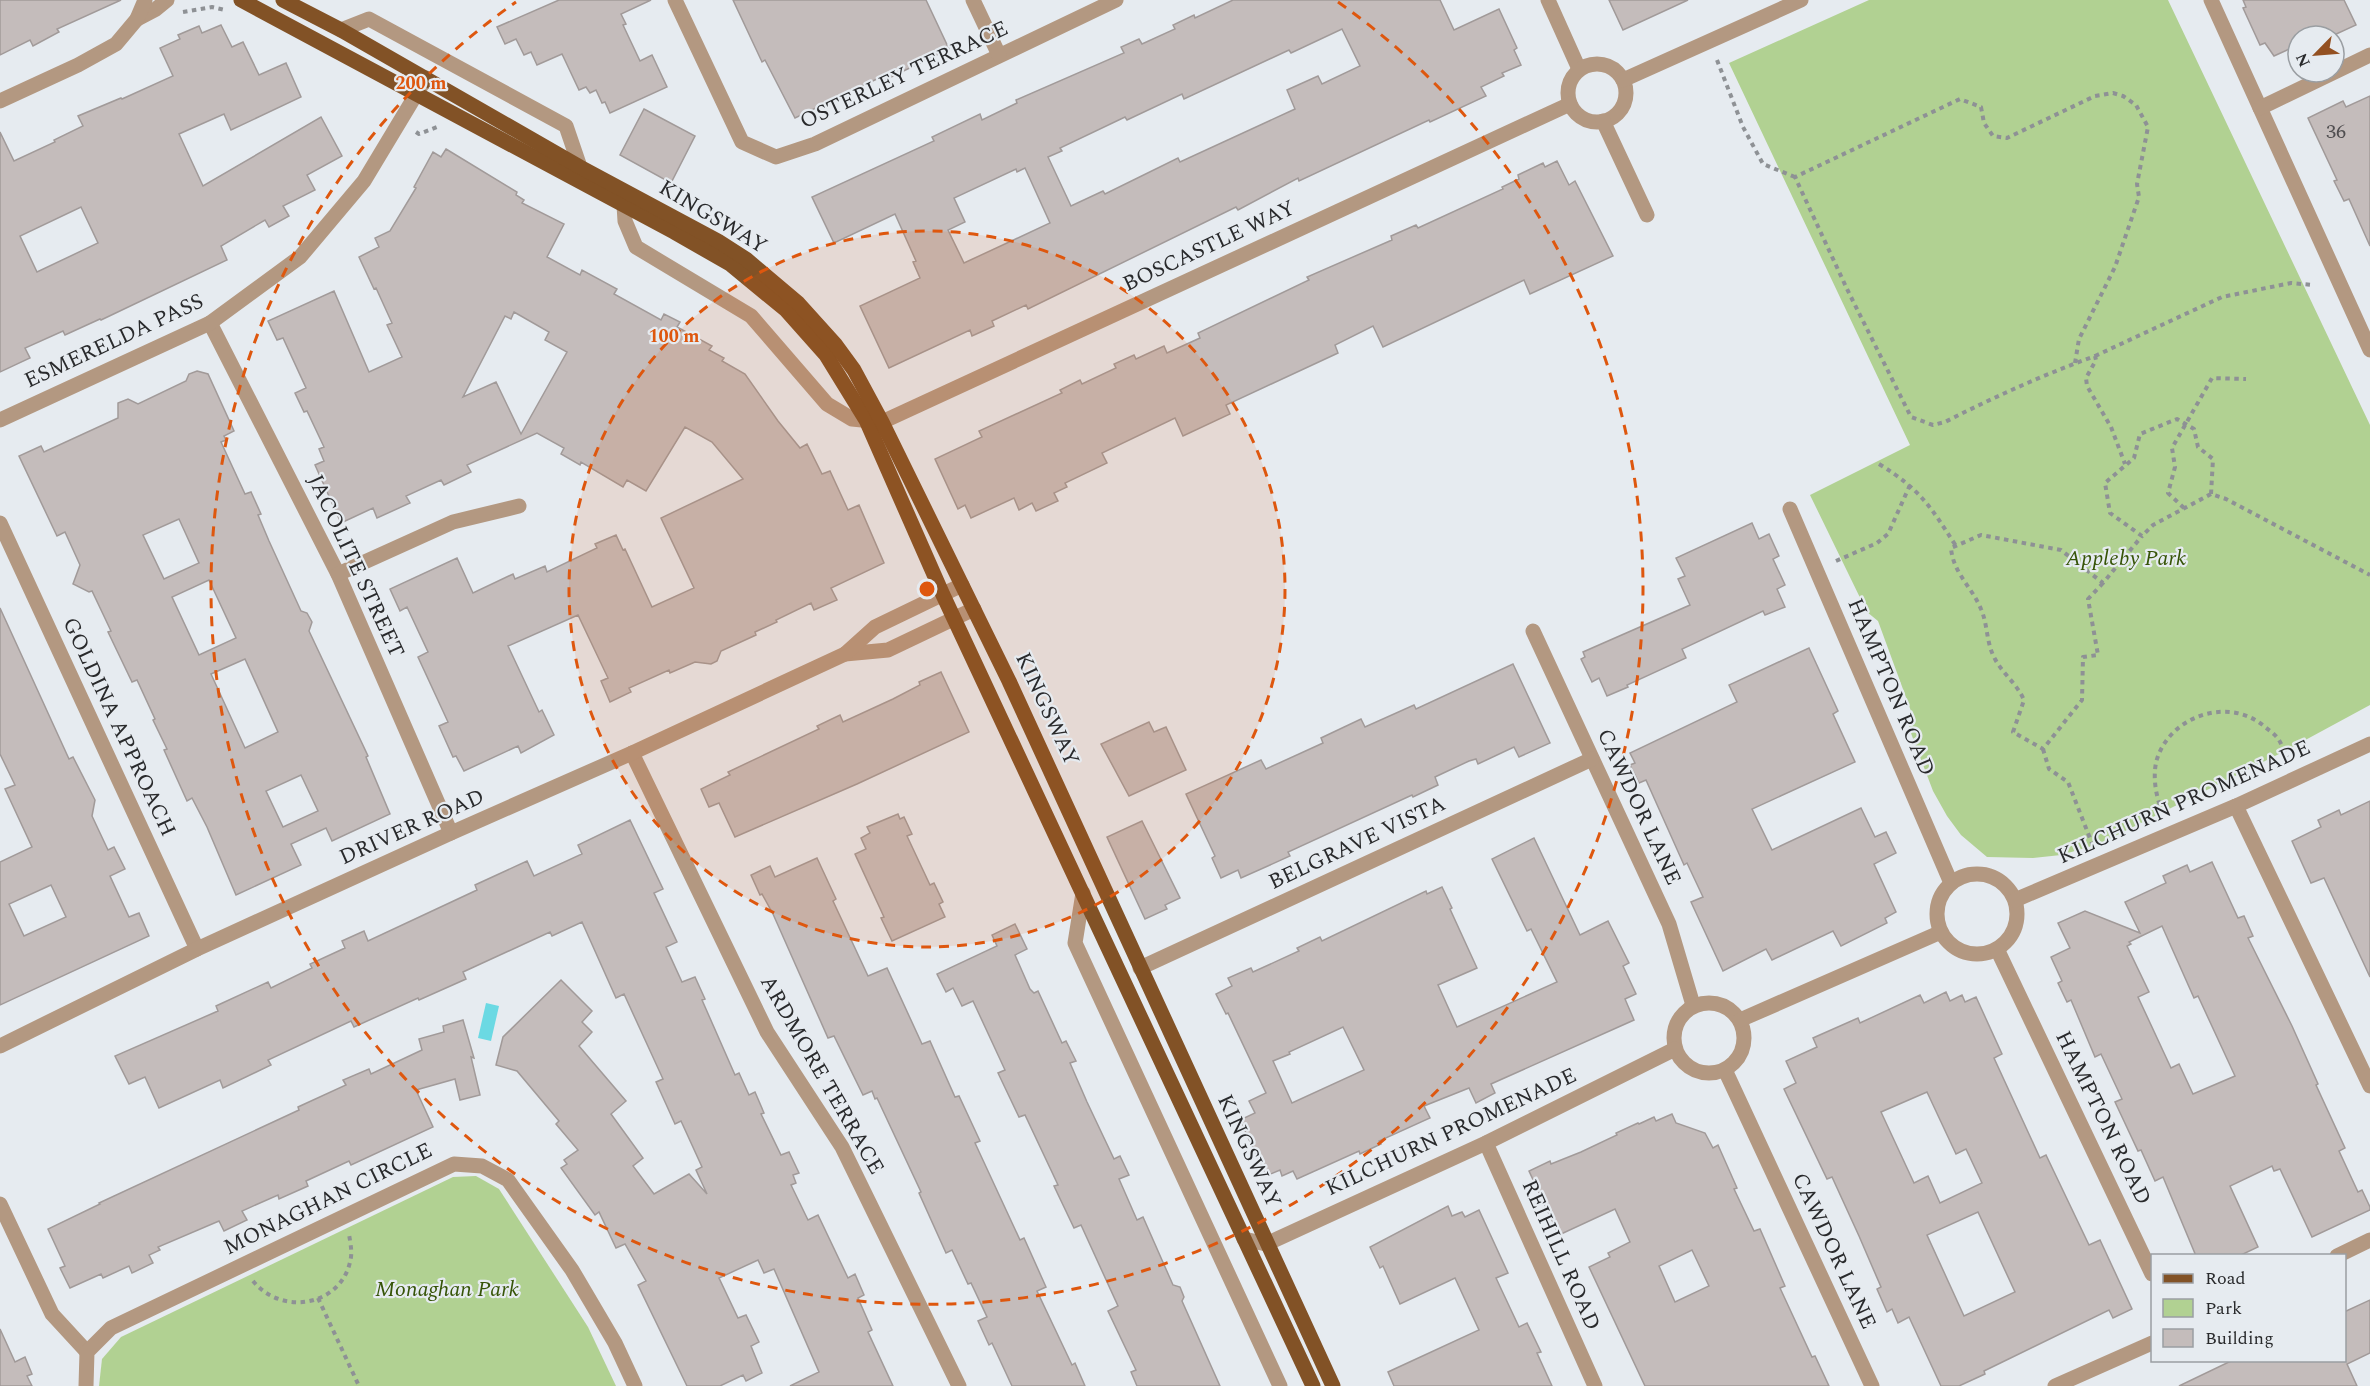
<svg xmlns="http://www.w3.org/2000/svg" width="2370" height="1386" viewBox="0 0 2370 1386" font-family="Spectral,serif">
  <rect width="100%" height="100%" fill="#e6ebf0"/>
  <g fill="#b1d192">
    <polygon points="1869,0 2168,0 2370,425 2370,705 2285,751 2099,844 2061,855 2033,858 1987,857 1961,835 1947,816 1933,791 1909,728 1911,711 1878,621 1867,612 1810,495 1910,445 1729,63"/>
    <polygon points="476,1176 499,1189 588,1327 616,1386 99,1386 102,1359 121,1337 453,1177"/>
  </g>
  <polygon fill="#6bd9e3" points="486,1003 499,1006 491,1041 478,1038"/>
  <g fill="#c4bcbb" stroke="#a19a99" stroke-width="1.5" fill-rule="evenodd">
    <polygon points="0,0 121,0 57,29 59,32 33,46 30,40 0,55"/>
    <polygon points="559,0 651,0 621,14 626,24 623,25 640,61 652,55 667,87 610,113 605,102 602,103 596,90 590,93 586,87 579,90 562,54 537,65 531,52 524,55 516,39 505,44 497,27"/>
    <polygon points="733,0 926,0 949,49 883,81 881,77 795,118 765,60 762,62"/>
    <path d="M1233,0H1440L1454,30L1499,9L1517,48L1514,50L1521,65L1502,73L1504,76L1481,87L1486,96L1430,122L1429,120L1299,181L1298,178L1238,210L1236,207L1028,309L1026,305L992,321L994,326L972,336L970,330L889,368L860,306L920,278L913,262L916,261L895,214L834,243L812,197L934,141L932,137L980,114L982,120L1017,103L1016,100L1124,53L1121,47L1139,39L1142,44L1175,29L1173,25L1194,15L1195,18ZM1342,29L1360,66L1322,84L1318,76L1287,90L1295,109L1180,162L1178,158L1105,194L1103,191L1071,206L1048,157L1062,151L1060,148L1125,117L1127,120L1182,94L1184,99L1289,50L1291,53ZM1025,168L1050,223L964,263L948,230L965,222L954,198L1016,169L1017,172Z"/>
    <polygon points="1609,0 1688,0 1623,30"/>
    <polygon points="2243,0 2344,0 2356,25 2332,36 2323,36 2322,33 2316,36 2298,36 2298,45 2274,56 2265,43 2260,45 2243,8 2246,7"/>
    <path d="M221,25L232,47L243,42L259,75L286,63L301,97L231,130L224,114L179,134L203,186L321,117L342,156L307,175L315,190L283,206L289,216L269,227L265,220L221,246L227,260L101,320L100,319L65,335L63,331L25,348L30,358L0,372V132L14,161L55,142L54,140L83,126L78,116L121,98L122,99L173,76L160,48L180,39L178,35L199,26L202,33ZM81,207L98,243L37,272L20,236Z"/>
    <polygon points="2370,96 2370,246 2349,199 2344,201 2334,181 2337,180 2308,118 2343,101 2346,107"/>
    <polygon points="644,109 695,136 671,183 620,155"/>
    <path d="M446,149L517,192L516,195L524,200L522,203L564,224L547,257L580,275L582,270L617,289L614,294L661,320L664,314L680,322L677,327L712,346L709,350L724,358L722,361L745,374L778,421L800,448L807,444L822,474L830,471L848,510L859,505L884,563L831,588L837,600L814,610L811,603L776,620L777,622L755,632L756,635L721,651L717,661L711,664L695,662L670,673L669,670L629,688L631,692L610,702L601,681L608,678L578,615L508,646L539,712L542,710L554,735L521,753L518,746L464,771L456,756L453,757L439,726L448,722L418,657L428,652L407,607L400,611L390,589L457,558L473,593L513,574L515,579L545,566L547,572L597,548L595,544L616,535L623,550L625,549L652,607L694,588L661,518L743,479L712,442L685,427L646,491L627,480L623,487L581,462L580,465L561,454L564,448L537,433L467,465L471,472L444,485L441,480L406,496L410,503L377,518L373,508L341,523L315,465L324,461L319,449L324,447L307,411L304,412L295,393L306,388L283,338L277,340L268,321L334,291L369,372L402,357L387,325L392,323L376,288L374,289L359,257L379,247L375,238L390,231L416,188L414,187L433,152L441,157ZM514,312L549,332L545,340L567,352L521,434L496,382L463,397L505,316L511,319Z"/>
    <polygon points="1557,161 1569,185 1575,181 1613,256 1530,294 1524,280 1383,347 1373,326 1335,345 1338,353 1226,405 1230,414 1183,436 1175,418 1102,453 1107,463 1065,483 1067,487 1054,493 1058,501 1036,511 1032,503 1019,510 1014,498 971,518 965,505 958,509 935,459 982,437 979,431 1062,393 1060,390 1080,380 1082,384 1116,368 1114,364 1134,355 1136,359 1164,346 1167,353 1200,338 1198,333 1309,280 1307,277 1392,240 1391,236 1416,225 1418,228 1503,189 1502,187 1519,179 1518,175 1543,163 1545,167"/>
    <path d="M197,371L208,374L234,431L224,436L226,440L221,442L245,494L251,492L261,514L258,515L269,541L301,611L307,613L312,622L309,631L368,756L366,757L390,814L332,841L326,828L291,844L301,865L236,895L207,827L192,798L187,801L164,750L167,749L153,720L155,719L137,680L132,682L108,632L111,631L92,591L89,592L73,584L80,565L65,532L57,536L19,456L41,446L44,452L118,418V403L128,399L138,404L186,381L189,374ZM179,519L199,563L164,579L143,535ZM209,580L236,638L199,655L172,597ZM245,659L278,732L245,748L211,674ZM301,775L318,811L283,827L266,791Z"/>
    <polygon points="1752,523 1759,539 1769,534 1779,556 1773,559 1785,585 1777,589 1785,607 1765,615 1763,611 1682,649 1686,658 1627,685 1628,687 1607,696 1599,678 1592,682 1581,659 1585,657 1583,652 1690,605 1678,579 1685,576 1676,558"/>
    <path d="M0,608L69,759L73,757L95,800L92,816L108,850L114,847L125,869L110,876L129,917L139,913L149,936L0,1005V862L32,847L5,789L15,785L0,754ZM51,885L66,917L24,936L9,904Z"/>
    <polygon points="1809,648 1838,711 1833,714 1855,762 1752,809 1772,850 1861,808 1875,837 1886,832 1896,853 1874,864 1896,912 1885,918 1887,923 1841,946 1833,931 1772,960 1766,949 1723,971 1691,902 1703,897 1687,863 1684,865 1646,780 1639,783 1630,765 1635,763 1630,753 1737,702 1729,685"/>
    <polygon points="1513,664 1550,743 1519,757 1514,747 1478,764 1476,759 1469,761 1435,777 1438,785 1413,797 1412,795 1288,852 1290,856 1241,878 1238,870 1221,878 1212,858 1215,856 1186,794 1261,760 1266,769 1323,743 1321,738 1361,719 1365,727 1414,705 1416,709"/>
    <polygon points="941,672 969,732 857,784 735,837 719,803 709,807 701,789 730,775 728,772 819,729 817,726 840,715 843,722 893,699 920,685 919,682"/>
    <polygon points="1149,722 1154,732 1166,727 1186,770 1129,796 1101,744"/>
    <polygon points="2370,801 2370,977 2324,878 2311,883 2292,841 2321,827 2318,820 2339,810 2341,815"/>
    <polygon points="898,814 900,819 904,817 912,834 907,836 930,885 934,883 943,902 939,904 945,917 892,941 881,918 884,917 855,854 866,849 861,838 870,833 867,827"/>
    <polygon points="630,820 663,889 654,893 677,942 666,947 682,982 695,977 705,999 702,1000 735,1075 739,1073 749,1095 755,1092 764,1113 761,1114 781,1155 789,1152 799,1173 793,1175 796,1183 791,1185 808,1220 818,1215 848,1278 855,1274 864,1295 858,1298 872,1330 868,1332 893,1386 790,1386 819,1372 774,1269 764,1273 758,1260 719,1278 738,1318 746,1315 759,1342 751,1346 762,1373 746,1381 743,1375 720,1386 687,1386 638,1285 646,1281 625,1244 616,1248 599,1212 595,1215 561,1168 567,1164 564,1160 578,1150 556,1124 559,1121 517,1071 496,1065 503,1037 561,980 592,1011 582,1022 592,1032 579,1046 626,1101 611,1114 643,1158 633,1166 654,1194 689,1174 707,1194 696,1170 702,1167 681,1121 675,1124 656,1082 663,1079 624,994 616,998 582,922 552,936 550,932 463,972 466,979 419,1000 418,998 354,1027 351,1021 268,1060 271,1065 223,1088 220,1080 159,1108 145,1077 129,1084 115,1056 218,1011 216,1006 268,982 271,988 312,968 310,964 345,948 342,941 364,931 368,941 477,890 475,885 527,861 534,876 582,854 578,845"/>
    <polygon points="1142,821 1180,898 1165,905 1167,909 1145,919 1107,837"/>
    <path d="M1534,838L1580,935L1608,921L1629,963L1623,966L1636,994L1625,999L1634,1020L1491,1084L1495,1093L1476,1103L1469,1088L1424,1106L1430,1118L1379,1141L1381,1144L1360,1154L1359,1151L1297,1179L1293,1171L1282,1176L1280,1170L1266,1176L1240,1120L1255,1113L1249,1101L1266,1093L1228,1013L1226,1014L1216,994L1232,986L1228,978L1251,968L1253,972L1299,951L1297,948L1320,937L1322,941L1426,891L1427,894L1442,887L1452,908L1450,909L1477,968L1438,985L1457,1027L1557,982L1531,929L1527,931L1492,859ZM1343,1027L1364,1070L1292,1103L1273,1061L1290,1054L1289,1052Z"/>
    <polygon points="817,858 836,899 833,901 868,976 887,968 922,1044 930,1041 955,1097 959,1096 980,1141 975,1143 1020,1240 1024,1238 1046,1287 1037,1291 1072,1365 1075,1363 1085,1386 1012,1386 992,1343 989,1345 978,1321 987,1317 971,1283 968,1284 952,1250 946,1253 919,1193 921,1192 877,1098 875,1099 872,1091 863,1095 834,1036 828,1038 773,914 762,894 760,895 751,875 770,866 775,877"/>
    <path d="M2212,862L2238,918L2244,916L2253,936L2248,938L2292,1026L2318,1084L2316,1085L2345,1148L2339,1151L2358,1192L2362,1190L2370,1207V1210L2312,1237L2280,1169L2274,1171L2272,1166L2230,1186L2258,1247L2239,1256H2196L2163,1177L2155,1181L2141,1150L2138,1151L2115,1102L2122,1099L2101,1054L2095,1057L2071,1000L2067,1002L2058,983L2062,981L2051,957L2070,948L2058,923L2085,911L2140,933L2125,902L2166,883L2163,876L2187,865L2190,872ZM2162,926L2194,998L2198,996L2235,1076L2193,1094L2179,1064L2171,1068L2138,997L2149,992L2127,946L2131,944L2129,942Z"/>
    <polygon points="1015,924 1027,949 1015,955 1030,989 1034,993 1038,991 1062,1043 1066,1041 1076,1061 1070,1063 1087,1102 1114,1159 1120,1156 1129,1175 1119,1179 1137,1220 1143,1217 1173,1285 1180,1287 1184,1297 1182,1301 1220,1386 1137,1386 1131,1372 1136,1370 1108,1311 1118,1306 1081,1225 1074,1228 1054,1186 1058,1185 1025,1115 1019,1117 998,1073 1005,1070 973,1001 962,1006 953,988 946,992 937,974 997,946 992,935"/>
    <path d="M1946,992L1950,1001L1962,995L1965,1002L1976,997L2002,1054L1994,1058L2040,1158L2046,1155L2089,1245L2100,1240L2132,1309L2113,1318L2109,1310L1984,1371L1985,1374L1959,1386H1941L1909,1317L1898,1323L1892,1309L1887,1312L1877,1289L1881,1287L1859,1236L1832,1177L1827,1179L1784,1089L1796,1083L1786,1061L1817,1047L1813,1038L1858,1018L1860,1023L1920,995L1924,1003ZM1927,1092L1956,1154L1966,1149L1982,1183L1940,1203L1928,1176L1914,1183L1881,1112ZM1978,1212L2015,1292L1964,1316L1927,1235Z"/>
    <polygon points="463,1020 474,1058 471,1057 480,1095 460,1100 455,1079 416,1090 433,1127 351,1165 349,1161 306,1181 308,1186 279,1199 278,1195 242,1211 247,1220 224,1231 219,1221 158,1247 160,1250 149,1255 153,1263 132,1273 129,1266 103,1278 101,1274 70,1288 60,1268 65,1266 48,1229 100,1204 99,1203 299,1110 298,1107 346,1085 343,1080 369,1069 371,1074 422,1050 419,1039 444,1032 443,1026"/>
    <path d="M1672,1114L1676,1123L1705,1133L1713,1148L1718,1145L1737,1188L1734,1189L1754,1231L1760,1229L1785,1286L1780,1288L1812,1357L1815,1356L1829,1386H1645L1589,1267L1610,1257L1608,1253L1630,1242L1615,1209L1559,1235L1529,1171L1550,1161L1551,1164L1581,1152L1617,1135L1616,1133L1638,1123L1639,1124L1654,1117L1656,1121ZM1692,1250L1709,1286L1675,1302L1659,1266Z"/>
    <polygon points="1448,1206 1452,1216 1462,1212 1465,1217 1479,1210 1508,1273 1496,1278 1519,1327 1527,1323 1541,1352 1537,1353 1552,1386 1394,1386 1388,1372 1479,1330 1455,1278 1400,1304 1383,1266 1380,1268 1370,1247"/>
    <polygon points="2370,1300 2370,1353 2347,1364 2357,1386 2179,1386 2233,1360 2344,1360 2344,1312"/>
    <polygon points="0,1329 15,1362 25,1357 32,1374 27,1376 32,1386 0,1386"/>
  </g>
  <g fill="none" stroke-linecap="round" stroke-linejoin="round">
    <g stroke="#8e9195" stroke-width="4" stroke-dasharray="4.5 4.5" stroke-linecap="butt">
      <polyline points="183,12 212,7 225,10"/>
      <polyline points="1717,60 1743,127 1763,164 1795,177"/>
      <polyline points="416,132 419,134 437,127"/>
      <polyline points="2095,356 2222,297 2291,283 2313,285"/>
      <path d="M2075,363L2079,339L2115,267L2139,197L2137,184L2148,127L2136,105L2123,96L2113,93L2095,96L2007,138L1993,136L1984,123L1981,107L1960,99L1795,177L1847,289L1911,417L1933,425L1945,422C1994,397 2043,375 2095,356L2096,360L2086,378L2087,386L2111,427L2125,464"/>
      <path d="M1879,464C1921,490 1930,506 1956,546"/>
      <polyline points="2211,494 2213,459 2198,447 2194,429 2177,419 2140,434 2134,458 2105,483 2110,513 2142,536 2153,525 2211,494 2226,499 2370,575"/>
      <polyline points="2184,508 2168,493 2175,467 2172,448 2212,378 2246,379"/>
      <polyline points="1836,561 1877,543 1888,534 1910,485"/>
      <path d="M2103,583L2088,599L2098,655L2083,657L2082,700L2043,749L2013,732L2024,700C2017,684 2003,674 1995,659C1986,643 1988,625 1981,609C1972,587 1953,573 1951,548L1981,535L2061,550L2103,583L2142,536"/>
      <polyline points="2043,749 2049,769 2068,782 2093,846"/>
      <path d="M2163,813C2156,798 2152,776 2157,759C2171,715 2230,696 2265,727C2270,731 2276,735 2279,740C2282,745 2284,751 2287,757"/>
      <path d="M253,1281C282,1317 344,1306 351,1257C352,1250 350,1241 349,1234"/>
      <polyline points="318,1298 359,1386"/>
    </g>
    <g stroke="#b39881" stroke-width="15">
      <polyline points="675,0 742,142 776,157 815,144 1116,0"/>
      <polyline points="973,0 999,55"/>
      <polyline points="1548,0 1579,69"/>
      <polyline points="2211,0 2370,350"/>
      <polyline points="137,19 156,9 167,0"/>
      <polyline points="341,30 369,19 566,126 580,167"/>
      <circle cx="1597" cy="93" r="29"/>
      <polyline points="1623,80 1801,0"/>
      <polyline points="0,101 78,65 116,44 137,19 145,0"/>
      <polyline points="2260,108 2370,55"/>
      <polyline points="1603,121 1647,215"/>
      <polyline points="624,205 625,221 636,247 751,316 827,404 852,419 882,422 1570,104"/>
      <polyline points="210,323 338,574 451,833"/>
      <polyline points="0,420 210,323 300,257 364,181 426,78"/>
      <polyline points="1790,509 1951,883"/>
      <polyline points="0,523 197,949"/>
      <polyline points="338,574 453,522 519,506"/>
      <polyline points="1533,631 1669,924 1693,1005"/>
      <polyline points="845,654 888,650 974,609"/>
      <polyline points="632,753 767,1032 842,1147 959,1386"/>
      <polyline points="2236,806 2370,1086"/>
      <circle cx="1977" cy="914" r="40"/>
      <polyline points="1083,893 1075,943 1280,1386"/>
      <polyline points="2015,900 2236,806 2370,744"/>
      <polyline points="1997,949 2152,1274"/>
      <polyline points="1140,968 1592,759"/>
      <circle cx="1709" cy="1038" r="35"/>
      <polyline points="1740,1020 1941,932"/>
      <polyline points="0,1046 197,949 451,833 632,753 845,654 875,627 962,585"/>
      <polyline points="1725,1070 1872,1386"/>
      <polyline points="1486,1143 1595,1386"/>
      <polyline points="0,1204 52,1314 87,1352"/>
      <polyline points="1244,1239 1266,1244 1486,1143 1675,1049"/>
      <polyline points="2337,1256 2370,1240"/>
      <polyline points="86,1386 87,1352 111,1328 454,1164 482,1166 508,1180 572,1270 615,1343 635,1386"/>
      <polyline points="2055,1386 2152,1343"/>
    </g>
    <g stroke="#825226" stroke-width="15">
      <polyline points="241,0 674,232 730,264 786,310 826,355 866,420 943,595 1313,1386"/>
      <polyline points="283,0 341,30 580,167 718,241 746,259 798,303 835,344 854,370 882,422 1009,681 1333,1386"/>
    </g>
  </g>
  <circle cx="927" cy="589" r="358" fill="#de570e" fill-opacity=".12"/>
  <g fill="none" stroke="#de570e" stroke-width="3" stroke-dasharray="10 8">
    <circle cx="927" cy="589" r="358"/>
    <path d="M1338 2A716 716 0 1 1 516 2"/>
  </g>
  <g text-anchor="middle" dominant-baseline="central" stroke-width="4.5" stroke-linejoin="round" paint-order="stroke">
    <g font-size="20" fill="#504e50">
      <text x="2336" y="132">36</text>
    </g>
    <g font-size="22" fill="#292a2c" stroke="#e6ebf0">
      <text transform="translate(904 75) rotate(-25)">OSTERLEY TERRACE</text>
      <text transform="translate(713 217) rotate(31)">KINGSWAY</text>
      <text transform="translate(1209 246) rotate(-25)">BOSCASTLE WAY</text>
      <text transform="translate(114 341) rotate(-25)">ESMERELDA PASS</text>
      <text transform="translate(356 566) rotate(65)">JACOLITE STREET</text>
      <text transform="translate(1891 687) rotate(67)">HAMPTON ROAD</text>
      <text transform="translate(1047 709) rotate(65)">KINGSWAY</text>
      <text transform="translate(119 727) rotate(65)">GOLDINA APPROACH</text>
      <text transform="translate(2184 802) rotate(-24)">KILCHURN PROMENADE</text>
      <text transform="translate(1639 807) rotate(65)">CAWDOR LANE</text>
      <text transform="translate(412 827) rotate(-24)">DRIVER ROAD</text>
      <text transform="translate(1357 843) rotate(-25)">BELGRAVE VISTA</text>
      <text transform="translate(822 1075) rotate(60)">ARDMORE TERRACE</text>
      <text transform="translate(2103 1118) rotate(64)">HAMPTON ROAD</text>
      <text transform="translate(1451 1132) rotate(-25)">KILCHURN PROMENADE</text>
      <text transform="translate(1249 1151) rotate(65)">KINGSWAY</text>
      <text transform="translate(328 1199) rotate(-26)">MONAGHAN CIRCLE</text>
      <text transform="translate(1834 1251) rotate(65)">CAWDOR LANE</text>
      <text transform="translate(1561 1255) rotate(66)">REIHILL ROAD</text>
    </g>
    <g font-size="22" font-style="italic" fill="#365407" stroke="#e6ebf0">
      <text x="2126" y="558">Appleby Park</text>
      <text x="447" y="1289">Monaghan Park</text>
    </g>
  </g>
  <circle cx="927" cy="589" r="9" fill="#de570e" stroke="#e6ebf0" stroke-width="3"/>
  <g font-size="18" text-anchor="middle" font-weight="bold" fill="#de570e" stroke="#e6ebf0" stroke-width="4.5" stroke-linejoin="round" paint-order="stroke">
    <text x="421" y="89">200 m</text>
    <text x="674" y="342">100 m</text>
  </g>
  <rect x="2151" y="1254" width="195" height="108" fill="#e6ebf0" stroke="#9a9ea2" stroke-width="1.5"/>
  <rect x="2163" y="1274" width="30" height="9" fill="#825226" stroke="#9a9ea2" stroke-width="1.5"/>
  <text x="2205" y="1284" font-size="18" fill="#292a2c">Road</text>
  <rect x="2163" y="1299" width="30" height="18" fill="#b1d192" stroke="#9a9ea2" stroke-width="1.5"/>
  <text x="2205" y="1314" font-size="18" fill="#292a2c">Park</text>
  <rect x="2163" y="1329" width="30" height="18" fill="#c4bcbb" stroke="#9a9ea2" stroke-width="1.5"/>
  <text x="2205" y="1344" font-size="18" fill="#292a2c">Building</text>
  <g transform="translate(2316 54) rotate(245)"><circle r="28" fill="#e6ebf0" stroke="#9a9ea2" stroke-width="1.5"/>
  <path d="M0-4.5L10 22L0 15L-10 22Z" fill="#935021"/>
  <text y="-9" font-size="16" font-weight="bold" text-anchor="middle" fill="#292a2c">N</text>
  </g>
</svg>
